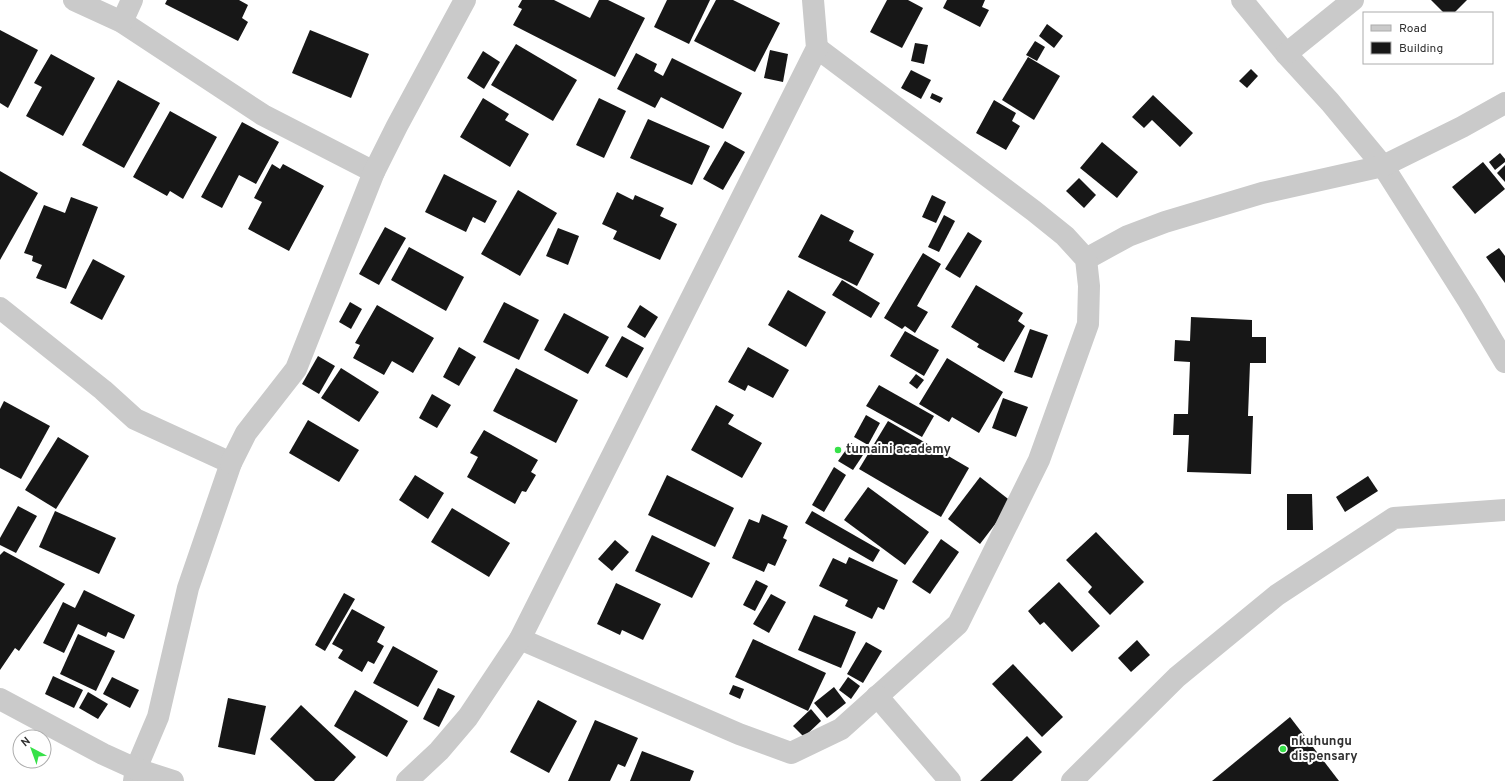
<svg xmlns="http://www.w3.org/2000/svg" width="1505" height="781" viewBox="0 0 1505 781" font-family="Overpass,sans-serif">
  <rect width="100%" height="100%" fill="#fff"/>
  <g fill="#171717">
    <polygon points="167,0 239,0 248,5 242,18 248,22 238,41 165,4"/>
    <polygon points="522,0 554,0 590,18 599,0 608,0 645,18 615,77 513,25 522,9 518,7"/>
    <polygon points="667,0 710,0 689,44 654,27"/>
    <polygon points="716,0 733,0 780,23 755,72 694,41"/>
    <polygon points="887,0 908,0 923,8 902,48 870,32"/>
    <polygon points="947,0 985,0 982,7 989,10 980,27 943,8"/>
    <polygon points="1431,0 1467,0 1454,13 1444,13"/>
    <polygon points="1047,24 1063,36 1054,48 1039,36"/>
    <polygon points="0,30 38,50 8,108 0,103"/>
    <polygon points="310,30 369,54 351,98 292,73"/>
    <polygon points="1035,41 1045,47 1037,61 1026,55"/>
    <polygon points="915,43 928,45 924,64 911,61"/>
    <polygon points="516,44 577,80 553,121 491,85"/>
    <polygon points="770,50 788,54 783,82 764,78"/>
    <polygon points="483,51 500,62 484,89 467,78"/>
    <polygon points="636,53 657,64 654,71 663,76 672,58 742,93 723,129 661,97 655,108 617,89"/>
    <polygon points="51,54 95,78 63,136 26,116 42,87 34,83"/>
    <polygon points="1028,57 1060,76 1034,120 1002,100"/>
    <polygon points="1251,69 1258,76 1247,88 1239,81"/>
    <polygon points="911,70 931,80 921,99 901,88"/>
    <polygon points="118,80 160,103 124,168 82,145"/>
    <polygon points="932,93 943,98 940,103 930,98"/>
    <polygon points="1153,95 1193,133 1180,147 1152,120 1144,128 1132,117"/>
    <polygon points="483,98 509,114 505,120 529,134 510,167 460,137"/>
    <polygon points="599,98 626,111 604,158 576,145"/>
    <polygon points="994,100 1016,113 1012,121 1020,126 1006,150 976,133"/>
    <polygon points="170,111 217,137 183,199 170,191 167,196 133,177"/>
    <polygon points="648,119 710,146 692,185 630,158"/>
    <polygon points="242,122 279,142 256,184 239,175 222,208 201,197"/>
    <polygon points="725,141 745,152 723,190 703,179"/>
    <polygon points="1102,142 1138,172 1117,198 1080,168"/>
    <polygon points="1500,153 1505,159 1505,162 1495,170 1489,162"/>
    <polygon points="1483,162 1505,189 1475,214 1452,187"/>
    <polygon points="272,164 280,169 283,164 324,186 289,251 248,229 262,202 254,198"/>
    <polygon points="1505,165 1505,182 1497,173"/>
    <polygon points="0,171 38,193 0,260"/>
    <polygon points="444,174 497,201 485,223 473,217 466,232 425,212"/>
    <polygon points="1079,178 1096,195 1084,208 1066,191"/>
    <polygon points="518,190 557,213 520,276 481,254"/>
    <polygon points="617,192 633,200 635,195 664,208 660,216 677,224 660,260 613,239 617,231 602,224"/>
    <polygon points="932,195 946,202 936,223 922,217"/>
    <polygon points="71,197 98,207 66,289 36,278 42,265 32,261 33,256 24,253 44,205 65,213"/>
    <polygon points="821,214 854,231 849,241 874,254 857,286 798,257"/>
    <polygon points="944,215 955,221 939,252 928,247"/>
    <polygon points="385,227 406,238 379,285 359,274"/>
    <polygon points="558,228 579,236 568,265 546,256"/>
    <polygon points="968,232 982,241 960,278 945,269"/>
    <polygon points="409,247 464,277 446,311 391,280"/>
    <polygon points="1499,248 1505,256 1505,283 1486,257"/>
    <polygon points="923,253 941,264 917,306 928,312 915,333 905,326 902,329 884,318"/>
    <polygon points="93,259 125,276 102,320 70,303"/>
    <polygon points="842,280 880,303 871,318 832,295"/>
    <polygon points="976,285 1023,313 1018,321 1025,326 1004,362 977,347 979,344 951,327"/>
    <polygon points="788,290 826,312 806,347 768,325"/>
    <polygon points="350,302 362,309 351,329 339,322"/>
    <polygon points="504,302 539,320 519,360 483,342"/>
    <polygon points="377,305 434,338 413,373 392,361 384,375 353,358 360,345 355,343"/>
    <polygon points="640,305 658,317 645,338 627,327"/>
    <polygon points="564,313 609,337 588,374 544,350"/>
    <polygon points="1191,317 1252,320 1252,337 1266,337 1266,363 1250,363 1248,416 1253,416 1251,474 1187,472 1189,435 1173,435 1174,414 1188,414 1190,362 1174,361 1175,340 1190,341"/>
    <polygon points="1030,329 1048,335 1032,378 1014,372"/>
    <polygon points="905,331 939,350 924,376 890,356"/>
    <polygon points="622,336 644,348 627,378 605,366"/>
    <polygon points="459,347 476,357 459,386 443,377"/>
    <polygon points="748,347 789,370 773,398 748,385 745,391 728,382"/>
    <polygon points="318,356 335,366 319,394 302,384"/>
    <polygon points="947,358 1003,392 979,433 952,417 949,422 919,404"/>
    <polygon points="341,368 379,392 359,422 321,398"/>
    <polygon points="516,368 578,400 556,443 493,411"/>
    <polygon points="916,374 924,380 917,389 909,383"/>
    <polygon points="879,385 934,416 922,437 866,406"/>
    <polygon points="432,394 451,405 437,428 419,418"/>
    <polygon points="1003,398 1028,407 1016,437 992,428"/>
    <polygon points="4,401 50,426 21,479 0,468 0,409"/>
    <polygon points="716,405 734,415 728,424 762,443 742,478 691,450"/>
    <polygon points="866,415 880,423 868,445 854,437"/>
    <polygon points="308,420 359,450 339,482 289,453"/>
    <polygon points="888,421 969,468 941,517 859,469"/>
    <polygon points="484,430 538,460 531,472 536,475 526,492 522,491 515,504 467,477 478,457 470,453"/>
    <polygon points="58,437 89,456 56,509 25,490"/>
    <polygon points="851,443 865,452 853,470 838,461"/>
    <polygon points="834,467 846,475 824,512 812,505"/>
    <polygon points="415,475 444,493 428,519 399,500"/>
    <polygon points="667,475 734,508 715,547 648,515"/>
    <polygon points="1368,476 1378,491 1345,512 1336,497"/>
    <polygon points="980,477 1012,502 980,544 948,519"/>
    <polygon points="868,487 929,532 905,565 844,520"/>
    <polygon points="1287,494 1312,494 1313,530 1287,530"/>
    <polygon points="18,506 37,516 16,553 0,545 0,538"/>
    <polygon points="452,508 510,543 489,577 431,542"/>
    <polygon points="55,511 116,538 99,574 39,547"/>
    <polygon points="812,511 880,550 873,562 805,523"/>
    <polygon points="762,514 788,526 783,538 787,540 775,566 768,563 764,572 732,558 749,519 759,523"/>
    <polygon points="1096,532 1144,582 1110,615 1088,592 1092,587 1066,560"/>
    <polygon points="652,535 710,563 692,598 635,571"/>
    <polygon points="941,539 959,552 930,594 912,582"/>
    <polygon points="615,540 629,552 612,571 598,559"/>
    <polygon points="4,551 65,584 19,651 15,648 0,670 0,555"/>
    <polygon points="849,557 898,580 884,610 878,607 872,619 845,606 848,600 819,586 833,558 846,564"/>
    <polygon points="756,580 768,586 755,611 743,605"/>
    <polygon points="1059,582 1100,626 1072,652 1044,622 1040,625 1028,611"/>
    <polygon points="616,583 661,604 643,640 622,630 620,635 597,624"/>
    <polygon points="84,590 135,615 124,639 108,632 106,637 78,624 64,653 43,643 63,602 75,608"/>
    <polygon points="344,593 355,599 325,651 315,645"/>
    <polygon points="771,594 786,602 769,633 753,624"/>
    <polygon points="352,609 385,627 377,642 384,646 374,664 368,661 362,672 338,658 343,650 332,644"/>
    <polygon points="814,615 856,632 841,668 798,650"/>
    <polygon points="78,634 115,651 96,691 60,674"/>
    <polygon points="753,639 826,673 808,711 735,677"/>
    <polygon points="1137,640 1150,655 1131,672 1118,658"/>
    <polygon points="866,642 882,651 863,683 847,674"/>
    <polygon points="393,646 438,671 418,707 373,683"/>
    <polygon points="1013,664 1063,717 1042,737 992,684"/>
    <polygon points="53,676 83,690 74,708 45,694"/>
    <polygon points="112,677 139,690 130,708 103,694"/>
    <polygon points="848,677 860,686 851,699 839,690"/>
    <polygon points="733,685 744,689 740,699 729,694"/>
    <polygon points="834,687 846,703 827,718 814,703"/>
    <polygon points="438,688 455,696 439,727 423,719"/>
    <polygon points="355,690 408,721 387,757 334,726"/>
    <polygon points="88,692 108,704 98,719 79,708"/>
    <polygon points="228,698 266,706 255,755 218,747"/>
    <polygon points="538,700 577,721 549,773 510,752"/>
    <polygon points="301,705 356,757 334,781 315,781 270,739"/>
    <polygon points="811,709 821,721 804,737 793,726"/>
    <polygon points="1290,717 1339,781 1212,781"/>
    <polygon points="595,720 638,738 625,767 618,764 610,781 568,781"/>
    <polygon points="1027,736 1042,752 1012,781 980,781"/>
    <polygon points="642,751 694,771 690,781 630,781"/>
  </g>
  <g fill="none" stroke-linecap="round" stroke-linejoin="round">
    <g stroke="#cacaca" stroke-width="22">
      <polyline points="74,0 122,22 263,115 374,172"/>
      <polyline points="1242,0 1286,54 1330,102 1383,166 1468,300 1505,362"/>
      <polyline points="122,22 132,0"/>
      <polyline points="1286,54 1353,0"/>
      <polyline points="1086,259 1128,236 1165,222 1262,193 1383,166 1462,127 1505,103"/>
      <polyline points="0,308 103,390 135,419 231,463 188,588 158,717 136,769 134,781"/>
      <polyline points="231,463 246,433 296,369 374,172 397,126 465,0"/>
      <polyline points="520,639 739,734 791,753 841,729 958,624 1039,460 1088,324 1089,286 1086,259 1065,236 1034,211 817,48"/>
      <polyline points="877,696 950,781"/>
      <polyline points="0,699 103,754 136,769 173,781"/>
      <polyline points="407,781 439,751 468,717 520,639 817,48 813,0"/>
      <polyline points="1072,781 1177,677 1277,595 1394,518 1505,510"/>
    </g>
  </g>
  <g fill="#37e149" stroke="#fff" stroke-width="1.5">
    <circle cx="838" cy="450" r="4"/>
    <circle cx="1283" cy="749" r="4"/>
  </g>
  <g text-anchor="middle" dominant-baseline="central" stroke-width="4" stroke-linejoin="round" paint-order="stroke">
    <g font-size="13" font-weight="bold" fill="#303030" stroke="#fff" text-anchor="start">
      <text x="846" y="450">tumaini academy</text>
      <text x="1291" y="742">nkuhungu<tspan x="1291" dy="15">dispensary</tspan></text>
    </g>
  </g>
  <rect x="1363" y="12" width="130" height="52" fill="#ffffff" stroke="#acacac"/>
  <rect x="1371" y="25" width="20" height="6" fill="#cacaca" stroke="#acacac"/>
  <text x="1399" y="32" font-size="12" fill="#303030">Road</text>
  <rect x="1371" y="42" width="20" height="12" fill="#171717" stroke="#acacac"/>
  <text x="1399" y="52" font-size="12" fill="#303030">Building</text>
  <g transform="translate(32 749) rotate(319)"><circle r="19" fill="#ffffff" stroke="#acacac"/>
  <path d="M0-3L7 15L0 10L-7 15Z" fill="#37e149"/>
  <text y="-6" font-size="11" font-weight="bold" text-anchor="middle" fill="#303030">N</text>
  </g>
</svg>
